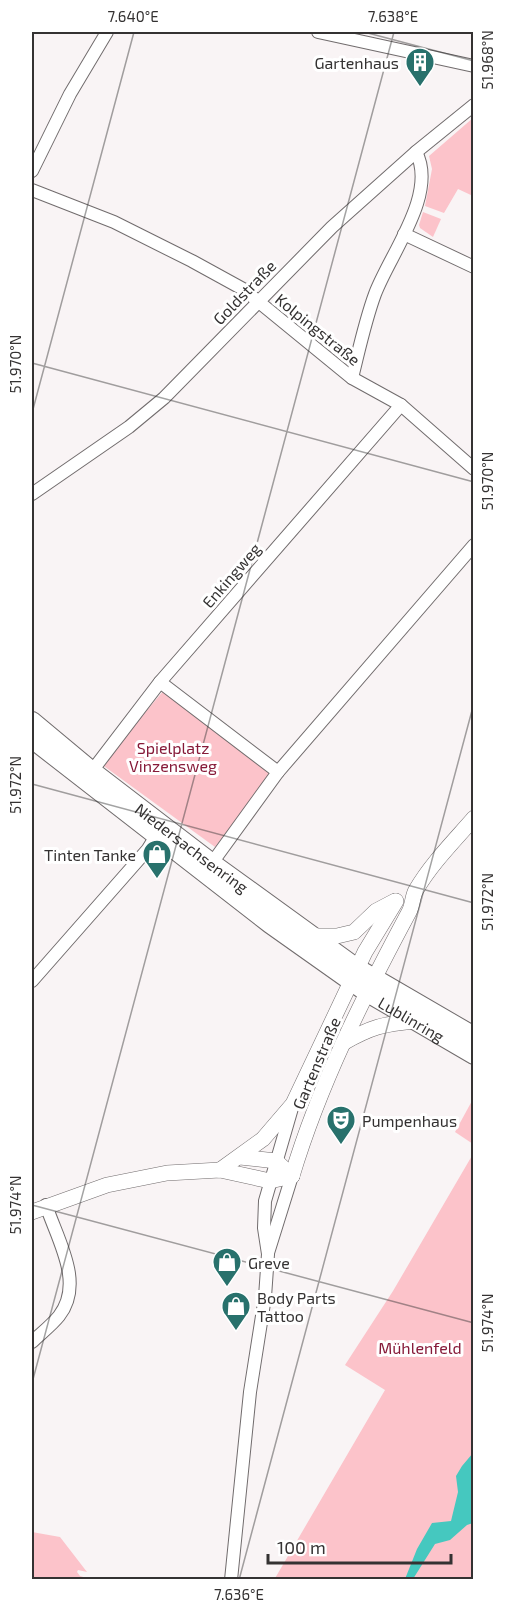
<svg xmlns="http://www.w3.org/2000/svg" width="505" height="1611" viewBox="0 0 505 1611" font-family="'Exo 2',sans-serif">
  <rect width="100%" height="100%" fill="#f9f4f5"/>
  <g fill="#fcc3ca">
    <polygon points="473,118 473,196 458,189 444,213 425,206 432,169 429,156"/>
    <polygon points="423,212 441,219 433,237 420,228 419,225"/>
    <polygon points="165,689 274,773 215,847 101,764"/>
    <polygon points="473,1099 473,1144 455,1132"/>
    <polygon points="473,1154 473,1579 274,1580 385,1390 345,1365 393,1291"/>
    <polygon points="32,1532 60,1537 87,1572 78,1570 77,1572 80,1576 90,1579 32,1579"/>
  </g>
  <polygon fill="#45c8bf" points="473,1453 473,1523 467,1525 450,1540 435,1544 413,1579 405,1579 417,1549 432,1523 451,1521 458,1492 456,1476 462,1466"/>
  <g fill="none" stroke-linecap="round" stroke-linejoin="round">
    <g stroke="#716c6d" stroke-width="14">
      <g id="minor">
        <polyline points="318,32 474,66"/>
        <polyline points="32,171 70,94 107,32"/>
        <polyline points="32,190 114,222 192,261 243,289 352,378 401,405 474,469"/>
        <polyline points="404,234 474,267"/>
        <path d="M352,378C359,350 365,321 375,294C390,254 438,194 416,152"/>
        <polyline points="32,494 129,427 164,398 332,227 416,152 474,105"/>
        <polyline points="160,682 278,772"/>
        <polyline points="92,771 160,682 401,405"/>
        <polyline points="212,863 278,772 474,545"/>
        <polyline points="32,981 148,849 156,836"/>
        <polyline points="268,1253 292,1176"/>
        <path d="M32,1342C40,1334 51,1326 59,1316C85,1283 57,1239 46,1205"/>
        <polyline points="231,1580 250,1392 265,1297 268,1254 264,1228 265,1201 292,1108"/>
      </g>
    </g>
    <g stroke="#716c6d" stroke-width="16">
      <g id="tertiary">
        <polyline points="313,936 337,936 354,932 376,911 395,901"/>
        <path d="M343,1043C371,1027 383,1024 415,1021"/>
        <polyline points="240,1157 276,1161 292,1176"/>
        <polyline points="220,1170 263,1139 293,1104 365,952 396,901"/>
        <path d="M292,1176C320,1083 364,996 409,912C413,905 412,897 416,890C431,864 454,841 474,818"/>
        <polyline points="32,1212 107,1185 167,1173 220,1170 270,1181 292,1176"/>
      </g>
    </g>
    <g stroke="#716c6d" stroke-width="20">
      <g id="secondary">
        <path id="s1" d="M32,721L92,771L212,863L357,968L474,1036"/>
        <path id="s2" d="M32,739L270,924L366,992L474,1055"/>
      </g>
    </g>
    <use href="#minor" stroke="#fff" stroke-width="12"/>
    <use href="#tertiary" stroke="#fff" stroke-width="15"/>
    <use href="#secondary" stroke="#fff" stroke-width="18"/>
  </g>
  <path fill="none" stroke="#343232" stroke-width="1.5" stroke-opacity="0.45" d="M364,32L474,61M32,363L474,482M32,413L134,32M32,784L474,903M32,1205L474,1323M32,1383L394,32M239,1580L474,703"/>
  <defs>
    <g id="building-pin" transform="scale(1.5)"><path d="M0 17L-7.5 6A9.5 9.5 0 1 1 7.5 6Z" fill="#28716c" stroke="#fff"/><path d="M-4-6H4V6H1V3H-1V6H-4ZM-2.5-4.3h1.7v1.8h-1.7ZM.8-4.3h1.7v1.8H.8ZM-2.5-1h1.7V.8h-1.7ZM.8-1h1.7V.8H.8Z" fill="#fff"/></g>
    <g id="shop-pin" transform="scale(1.5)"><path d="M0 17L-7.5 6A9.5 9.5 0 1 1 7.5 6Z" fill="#28716c" stroke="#fff"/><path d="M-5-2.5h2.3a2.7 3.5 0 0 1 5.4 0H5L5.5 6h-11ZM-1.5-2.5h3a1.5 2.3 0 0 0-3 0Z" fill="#fff"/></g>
    <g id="theatre-pin" transform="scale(1.5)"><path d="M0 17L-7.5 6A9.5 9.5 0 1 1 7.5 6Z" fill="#28716c" stroke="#fff"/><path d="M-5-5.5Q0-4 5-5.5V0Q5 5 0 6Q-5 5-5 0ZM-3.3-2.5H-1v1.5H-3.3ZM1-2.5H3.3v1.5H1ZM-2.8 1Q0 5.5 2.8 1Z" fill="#fff"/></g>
  </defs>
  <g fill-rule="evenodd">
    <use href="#building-pin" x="420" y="62"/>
    <use href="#shop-pin" x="157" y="854"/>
    <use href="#theatre-pin" x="341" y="1120"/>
    <use href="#shop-pin" x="227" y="1262"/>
    <use href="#shop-pin" x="236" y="1306"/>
  </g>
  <g text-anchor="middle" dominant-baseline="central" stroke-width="6" stroke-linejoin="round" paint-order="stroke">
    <g font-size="16" fill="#343232" stroke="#fff" text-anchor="start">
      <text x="399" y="62" text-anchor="end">Gartenhaus</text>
      <text x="136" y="854" text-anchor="end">Tinten Tanke</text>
      <text x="362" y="1120">Pumpenhaus</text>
      <text x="248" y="1262">Greve</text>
      <text x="257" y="1297">Body Parts<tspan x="257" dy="18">Tattoo</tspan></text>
    </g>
    <g font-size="16" fill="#343232" stroke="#fff">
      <text transform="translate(244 292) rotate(-46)">Goldstraße</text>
      <text transform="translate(318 329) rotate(39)">Kolpingstraße</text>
      <text transform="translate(231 575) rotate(-49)">Enkingweg</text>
      <text stroke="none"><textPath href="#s1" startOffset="204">Niedersachsenring</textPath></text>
      <text stroke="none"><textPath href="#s2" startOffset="472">Lublinring</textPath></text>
      <text transform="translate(316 1063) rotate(-67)">Gartenstraße</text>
    </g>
    <g font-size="16" fill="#861a39" stroke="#fff">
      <text x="173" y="747">Spielplatz<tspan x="173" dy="18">Vinzensweg</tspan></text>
      <text x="420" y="1347">Mühlenfeld</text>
    </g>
  </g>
  <rect width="505" height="1611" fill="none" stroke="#ffffff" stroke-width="66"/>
  <path d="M268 1554v9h183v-9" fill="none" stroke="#343232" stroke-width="3"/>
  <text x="277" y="1554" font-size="18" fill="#343232" stroke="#ffffff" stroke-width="4.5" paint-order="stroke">100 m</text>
  <rect x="33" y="33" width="439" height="1545" fill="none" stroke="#343232" stroke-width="2"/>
  <g font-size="15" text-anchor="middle" fill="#343232">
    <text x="133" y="22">7.640°E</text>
    <text x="393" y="22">7.638°E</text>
    <text transform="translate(488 60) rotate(-90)" y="5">51.968°N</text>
    <text transform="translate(16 364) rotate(-90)" y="5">51.970°N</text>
    <text transform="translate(488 481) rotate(-90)" y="5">51.970°N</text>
    <text transform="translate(16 785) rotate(-90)" y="5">51.972°N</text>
    <text transform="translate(488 902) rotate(-90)" y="5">51.972°N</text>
    <text transform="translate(16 1205) rotate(-90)" y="5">51.974°N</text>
    <text transform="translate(488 1323) rotate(-90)" y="5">51.974°N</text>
    <text x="239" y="1600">7.636°E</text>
  </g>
</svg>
